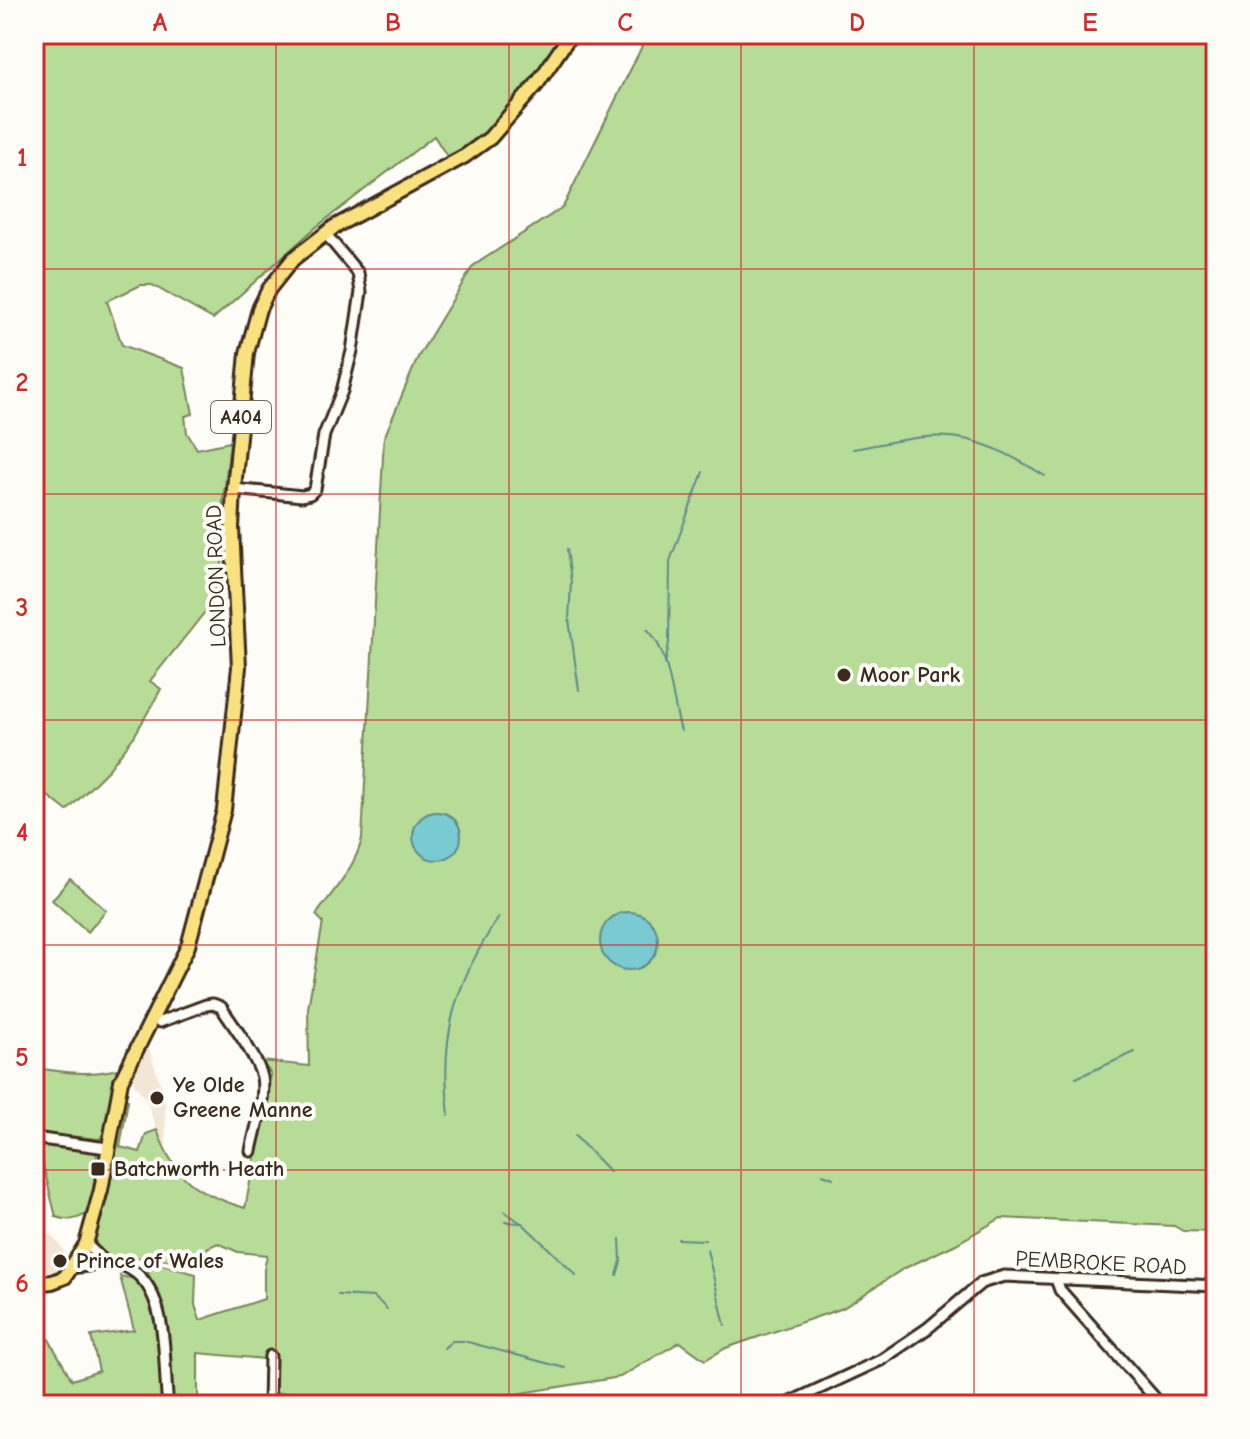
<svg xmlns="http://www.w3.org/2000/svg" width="1250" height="1439" viewBox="0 0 1250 1439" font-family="'Comic Neue',sans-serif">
  <rect width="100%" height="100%" fill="#fdfcf7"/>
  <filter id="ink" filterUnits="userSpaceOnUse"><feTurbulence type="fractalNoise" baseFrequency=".0125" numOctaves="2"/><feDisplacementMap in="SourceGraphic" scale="16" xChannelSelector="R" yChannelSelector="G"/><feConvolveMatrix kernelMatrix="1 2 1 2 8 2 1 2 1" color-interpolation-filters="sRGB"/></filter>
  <g filter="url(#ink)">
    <g fill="#f2e7d7">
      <polygon points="147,1043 165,1097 166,1147 160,1139 146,1099 134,1084 133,1077"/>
      <polygon points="51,1235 63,1249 68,1263 53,1274 34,1277 34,1238"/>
    </g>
    <g fill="#b6dc97" stroke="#78835a" stroke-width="2">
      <path d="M34,34H566C531,85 500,125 450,161L434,136L315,228L213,319L152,285H141L107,301L122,345L184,368L193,414L185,416L187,433L197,449L230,442L223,501L222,574L208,608L150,681L161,689L135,735L109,769L67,811L34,785Z"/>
      <path d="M648,34H1216V1232L1183,1231L1174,1226L1001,1218L956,1244L903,1269L843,1308L726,1348L705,1360L680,1342L620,1377L498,1397L475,1405H333L331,1396L276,1393L275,1360L198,1353V1405H174L161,1299L144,1265L154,1263L196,1274L195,1305L200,1320L264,1299V1270L267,1255L238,1252L218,1243L207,1248L202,1266L149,1257L114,1259L98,1250L94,1237L120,1100H128L120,1147L140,1152L146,1134L157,1130C175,1179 195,1193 245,1208L271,1074L261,1061L309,1066L308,1008L323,922L316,915C333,891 356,867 362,838L384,438L418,357L473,266L563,207Z"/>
      <polygon points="70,879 106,910 88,932 52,900"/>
      <path d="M34,1068C62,1071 87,1077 117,1069L106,1128L100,1139L34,1133Z"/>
      <path d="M38,1145L92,1149L97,1152L91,1211C79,1219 70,1222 56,1217Z"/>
      <path d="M120,1276L140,1280C163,1315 160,1364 164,1405H34V1313L72,1380L99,1371L91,1336L134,1330Z"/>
    </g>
    <g fill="#79cad2" stroke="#608a8a" stroke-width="2">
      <circle cx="437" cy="836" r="24"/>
      <circle cx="629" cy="941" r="29"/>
    </g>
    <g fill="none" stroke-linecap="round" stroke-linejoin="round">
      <g stroke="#608a8a" stroke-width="2">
        <path d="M853,449C886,444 926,432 959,438C990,443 1019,460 1045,476"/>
        <polyline points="567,549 571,582 569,619 579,690"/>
        <path d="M647,629C670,650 672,702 681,731"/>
        <polyline points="665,664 669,643 670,561 703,472"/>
        <polyline points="1076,1078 1135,1052"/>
        <path d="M449,1115C439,1037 455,982 499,917"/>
        <polyline points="575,1136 610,1172"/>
        <polyline points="823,1174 833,1178"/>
        <polyline points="504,1211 521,1223"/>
        <polyline points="505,1222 522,1223 576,1275"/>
        <polyline points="678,1239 705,1240"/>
        <polyline points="707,1250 725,1325"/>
        <polyline points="617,1275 621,1261 620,1239"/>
        <polyline points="338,1295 374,1297 387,1309"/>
        <polyline points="444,1348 452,1341 464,1341 565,1368"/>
      </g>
      <g stroke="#3b2a1e" stroke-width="15">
        <g id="minor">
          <polyline points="234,489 302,496 310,494 315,489 324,435 342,391 352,351 361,292 358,273 325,233"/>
          <path d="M151,1018L160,1022L206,1005L213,1004L221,1007C233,1025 257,1057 262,1077C266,1100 255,1129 251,1151"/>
          <polyline points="34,1138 107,1148"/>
          <polyline points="86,1244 106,1263"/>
          <path d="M74,1267C88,1268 103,1261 117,1264C172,1277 162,1361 168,1405"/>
          <polyline points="1056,1279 1060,1290 1161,1405"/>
          <polyline points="269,1405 270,1356"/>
          <polyline points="715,1405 718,1405"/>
          <polyline points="784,1405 881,1360 928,1328 981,1283 1004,1276 1216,1286"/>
        </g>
      </g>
      <g stroke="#3b2a1e" stroke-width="18">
        <polyline id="major" points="34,1284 52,1282 65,1277 86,1244 101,1190 121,1081 188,946 224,810 239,667 232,528 234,489 247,353 259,309 269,289 293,259 334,227 465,156 490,138 537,84 571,34"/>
      </g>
      <use href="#minor" stroke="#fdfcf7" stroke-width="9"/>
      <use href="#major" stroke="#fae180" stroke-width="12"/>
    </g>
  </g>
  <path fill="none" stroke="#d62828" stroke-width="2" stroke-opacity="0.55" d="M276,34V1405M509,34V1405M741,34V1405M974,34V1405M34,269H1216M34,494H1216M34,720H1216M34,945H1216M34,1170H1216"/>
  <g fill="#3b2a1e" stroke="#fdfcf7" stroke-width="3">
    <circle cx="844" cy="675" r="8"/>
    <circle cx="157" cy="1098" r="8"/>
    <rect x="90" y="1161" width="16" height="16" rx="4"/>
    <circle cx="60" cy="1261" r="8"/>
  </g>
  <g text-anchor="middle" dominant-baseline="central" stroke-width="8" stroke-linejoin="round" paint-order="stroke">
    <rect fill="#fdfcf7" stroke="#75695f" stroke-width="2" x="211" y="401" width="60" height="32" rx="6"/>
    <g font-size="20" font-weight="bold" fill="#3b2a1e">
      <text x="241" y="417">A404</text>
    </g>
    <g font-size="22" fill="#3b2a1e" stroke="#fdfcf7">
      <text transform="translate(216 576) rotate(-92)">LONDON ROAD</text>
      <text transform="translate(1101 1263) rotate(3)">PEMBROKE ROAD</text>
    </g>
    <g font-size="22" font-weight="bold" fill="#3b2a1e" stroke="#fdfcf7" text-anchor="start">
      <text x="860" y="675">Moor Park</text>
      <text x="173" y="1085">Ye Olde<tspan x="173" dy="25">Greene Manne</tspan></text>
      <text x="114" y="1169">Batchworth Heath</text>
      <text x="76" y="1261">Prince of Wales</text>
    </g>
  </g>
  <rect width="1250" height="1439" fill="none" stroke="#fdfcf7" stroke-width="88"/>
  <rect x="44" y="44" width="1162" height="1351" fill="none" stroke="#d62828" stroke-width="3"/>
  <g font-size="26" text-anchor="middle" font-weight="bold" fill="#d62828">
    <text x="160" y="31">A</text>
    <text x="393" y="31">B</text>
    <text x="625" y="31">C</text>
    <text x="857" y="31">D</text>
    <text x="1090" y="31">E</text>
    <text x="22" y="166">1</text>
    <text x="22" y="391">2</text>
    <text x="22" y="616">3</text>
    <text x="22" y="841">4</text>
    <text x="22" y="1066">5</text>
    <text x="22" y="1292">6</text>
  </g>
</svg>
